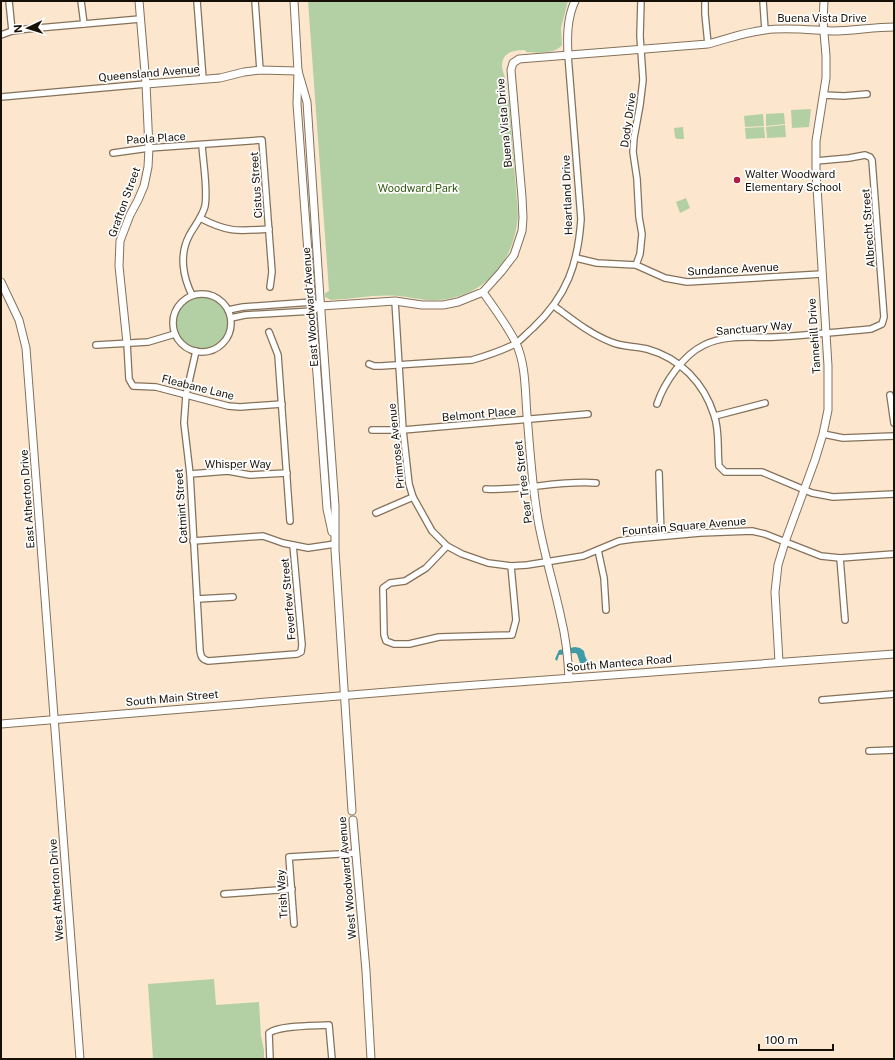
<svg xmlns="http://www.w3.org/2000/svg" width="895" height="1060" viewBox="0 0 895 1060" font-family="'Public Sans',sans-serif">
  <rect width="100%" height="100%" fill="#fce6cd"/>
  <g fill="#b3d0a4">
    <path d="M308,1H568L561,28L562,45C556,54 537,53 526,52L525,50C514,50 502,52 502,66C502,71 505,76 506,81C507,87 507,94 507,100H509L518,215C515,261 485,297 438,300C424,301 412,297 398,296C376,294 353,299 331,300L325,297V293L329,291Z"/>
    <polygon points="811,109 809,127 792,128 791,110"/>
    <polygon points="784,113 785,124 766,126 766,114"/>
    <polygon points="763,114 764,126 745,127 744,116"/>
    <polygon points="785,125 786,137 767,138 766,127"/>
    <polygon points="683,127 684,139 677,139 675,137 674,128"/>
    <polygon points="764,127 765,138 746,139 745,128"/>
    <polygon points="686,198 690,208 680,213 676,202"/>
    <circle cx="202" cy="322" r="27"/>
    <polygon points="214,979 216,1005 259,1002 261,1036 264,1050 264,1059 153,1059 148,984"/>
  </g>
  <polygon fill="#3d9ca7" points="575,647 580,648 584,651 585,656 588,662 585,664 580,663 577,654 575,653 559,655 557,661 555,659 559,650"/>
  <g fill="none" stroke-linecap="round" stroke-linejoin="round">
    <g stroke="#84715a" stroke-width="8">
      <g id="minor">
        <polyline points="9,1 12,31"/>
        <polyline points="81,1 84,24"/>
        <polyline points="197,1 203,79"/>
        <polyline points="255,1 260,70"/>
        <polyline points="705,1 705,14 708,44"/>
        <polyline points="763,1 765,30"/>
        <polyline points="1,35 12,31 27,29 140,19"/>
        <polyline points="823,95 844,96 867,94"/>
        <polyline points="1,97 146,84"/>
        <polyline points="113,153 149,148 262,140 272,272 270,287"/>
        <path d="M200,218C229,233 238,231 269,229"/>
        <polyline points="576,258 597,263 636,265 665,278 687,282 822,274"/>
        <polyline points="636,265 640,254 642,234 639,217 637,179 633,152 634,138 640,105 643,80 640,36 641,1"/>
        <circle cx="202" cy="323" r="29"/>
        <path d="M192,295C183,277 179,255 189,236C194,226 202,218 205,206C208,190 203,162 202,145"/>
        <polyline points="395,301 403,430 409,484 413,497 432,531 447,546 462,554 488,563 511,566 527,565 583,556 619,541 633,539 700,533 752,531 765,534 821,556 840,558 894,554"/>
        <path d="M554,306C572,319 590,334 611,342C622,347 635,346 647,349C680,358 704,383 714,415C720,431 717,449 719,466L725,472H762L812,493L833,497L894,494"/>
        <polyline points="228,310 243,307 312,302 321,306"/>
        <polyline points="231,318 245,315 313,311 321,306"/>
        <polyline points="269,332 278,355 290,521"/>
        <polyline points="127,343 129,379 133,386 156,387 228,406 240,407 282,404"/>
        <polyline points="96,345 148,342 175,334"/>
        <path d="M196,351L186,395L184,423L190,474L200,651C201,657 202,659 208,661L297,654L301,652L302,645L293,545"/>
        <path d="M369,364L374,366H381L472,360C486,356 501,351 515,344C521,340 527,333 533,328C567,296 578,264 581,219L568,55"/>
        <polyline points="890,395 894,423"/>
        <path d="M657,404C664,383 683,355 704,345C725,334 753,338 776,337C808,335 839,332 871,329L882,324L884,317L872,160L870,157L865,155L849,158L816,161"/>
        <polyline points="715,416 765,403"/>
        <polyline points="372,430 403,430 588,414"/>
        <polyline points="823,434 843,438 894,436"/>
        <polyline points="659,473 661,536"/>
        <polyline points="190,474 228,471 250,475 287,473"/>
        <path d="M486,489C523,491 559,480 596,483"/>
        <polyline points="376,513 413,497"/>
        <polyline points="193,541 263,536 283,543 308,548 335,544"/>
        <polyline points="447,546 426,568 405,581 390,583 383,588 384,635 386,641 394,644 409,644 439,637 512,635 516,620 511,566"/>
        <polyline points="598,550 604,578 606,610"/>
        <polyline points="840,558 845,620"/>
        <polyline points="197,599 233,597"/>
        <polyline points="822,700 894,694"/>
        <polyline points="869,751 894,750"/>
        <polyline points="224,894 292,889"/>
        <polyline points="294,924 289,857 356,853"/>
        <path d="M270,1059L269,1033C280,1025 315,1026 329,1025L332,1059"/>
      </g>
    </g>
    <g stroke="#84715a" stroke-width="9">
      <g id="tertiary">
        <polyline points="294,1 298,71 297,104 327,509 332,532"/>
        <path d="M568,55C567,37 567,18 575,1"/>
        <polyline points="298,71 307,102 320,298 335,506 335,550 352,811"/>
        <polyline points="146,84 220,78 244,72 260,70 298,71"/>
        <polyline points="1,282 19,320 26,348 80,1059"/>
        <path d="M483,292C494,308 507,325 516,343C526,365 525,391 527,415C530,450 532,485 538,520C544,554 554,585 561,618C566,638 568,658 569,678"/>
        <path d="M321,306L395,301L422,305H443L458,302L483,292L501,272L514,255L522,231L523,218L522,197L511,70L513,63L519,59L708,44C727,39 745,32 765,30C787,27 810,30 832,31C853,31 873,27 894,27"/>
        <polyline points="127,343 119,266 120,241 130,215 138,200 144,186 148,167 149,148 146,84 139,1"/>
        <polyline points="779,662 775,592 778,565 785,542 815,460 823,434 828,410 828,366 816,171 816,141 826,78 826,56 823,21 824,1"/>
        <polyline points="1,724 436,688 894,654"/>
        <polyline points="353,820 366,971 371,1059"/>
      </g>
    </g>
    <use href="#minor" stroke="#fff" stroke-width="5.5"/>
    <use href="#tertiary" stroke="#fff" stroke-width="7"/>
  </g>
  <circle fill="#b01d44" stroke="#fff" stroke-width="1.5" cx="737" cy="180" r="4"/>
  <g text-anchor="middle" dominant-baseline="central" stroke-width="3.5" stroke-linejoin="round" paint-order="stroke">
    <g font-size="11" fill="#171007" stroke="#fff">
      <text x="822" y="18">Buena Vista Drive</text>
      <text transform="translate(149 73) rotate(-5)">Queensland Avenue</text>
      <text transform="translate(628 120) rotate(-82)">Dody Drive</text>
      <text transform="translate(504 123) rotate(-95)">Buena Vista Drive</text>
      <text transform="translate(156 138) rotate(-4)">Paola Place</text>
      <text transform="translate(256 185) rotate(-94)">Cistus Street</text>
      <text transform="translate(567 195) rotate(-92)">Heartland Drive</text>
      <text transform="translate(124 202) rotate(-70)">Grafton Street</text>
      <text transform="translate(868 228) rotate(-94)">Albrecht Street</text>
      <text transform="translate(733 269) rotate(-3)">Sundance Avenue</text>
      <text transform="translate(310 307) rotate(-94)">East Woodward Avenue</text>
      <text transform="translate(754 328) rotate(-5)">Sanctuary Way</text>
      <text transform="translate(814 336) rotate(-94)">Tannehill Drive</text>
      <text transform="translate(198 387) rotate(14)">Fleabane Lane</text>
      <text transform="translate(479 414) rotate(-5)">Belmont Place</text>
      <text transform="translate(396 446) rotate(-96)">Primrose Avenue</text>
      <text x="238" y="464">Whisper Way</text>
      <text transform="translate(523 482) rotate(-97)">Pear Tree Street</text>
      <text transform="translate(27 499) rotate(-94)">East Atherton Drive</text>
      <text transform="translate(181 506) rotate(-94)">Catmint Street</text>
      <text transform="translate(684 526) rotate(-5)">Fountain Square Avenue</text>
      <text transform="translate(288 599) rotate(-95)">Feverfew Street</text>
      <text transform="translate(619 663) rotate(-5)">South Manteca Road</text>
      <text transform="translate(172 698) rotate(-5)">South Main Street</text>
      <text transform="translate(347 878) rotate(-95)">West Woodward Avenue</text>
      <text transform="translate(56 890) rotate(-94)">West Atherton Drive</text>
      <text transform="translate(282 894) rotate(-94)">Trish Way</text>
    </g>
    <g font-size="11" fill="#171007" stroke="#fff" text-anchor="start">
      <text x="745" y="174">Walter Woodward<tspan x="745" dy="13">Elementary School</tspan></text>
    </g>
    <g font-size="11" fill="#2c5608" stroke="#fff">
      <text x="418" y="188">Woodward Park</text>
    </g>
  </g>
  <rect width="895" height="1060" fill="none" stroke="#171007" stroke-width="4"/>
  <g transform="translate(28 28) rotate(266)" stroke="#ffffff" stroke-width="3" paint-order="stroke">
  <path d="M0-3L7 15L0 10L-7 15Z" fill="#171007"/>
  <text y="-6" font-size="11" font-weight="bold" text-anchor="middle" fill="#171007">N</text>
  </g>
  <path d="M759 1044v6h74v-6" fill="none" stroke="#171007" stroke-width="2"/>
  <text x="765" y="1044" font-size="12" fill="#171007" stroke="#ffffff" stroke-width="3" paint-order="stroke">100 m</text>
</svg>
